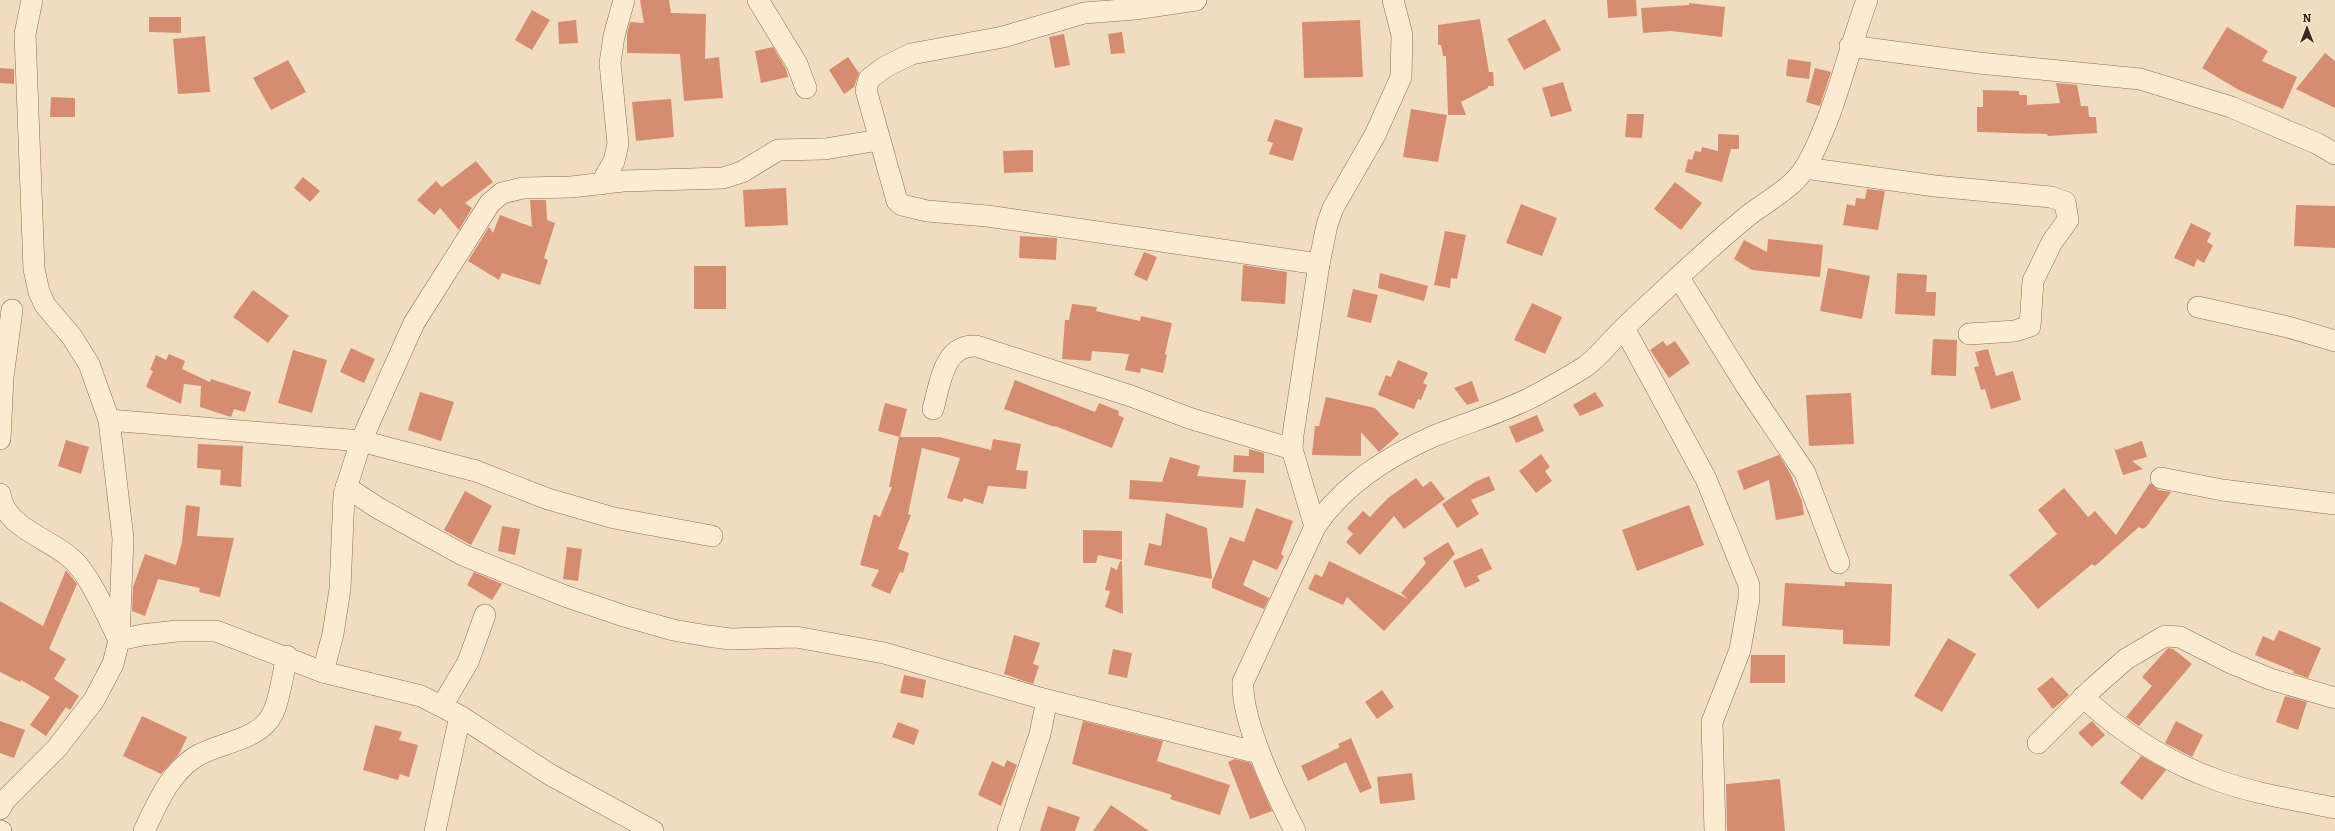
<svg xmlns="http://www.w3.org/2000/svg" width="2335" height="831" viewBox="0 0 2335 831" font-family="Bitter,serif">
  <rect width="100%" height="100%" fill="#f2dcbf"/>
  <g fill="#d48d71">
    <polygon points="640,0 669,0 671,13 706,14 705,59 719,57 723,98 684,101 680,54 627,53 627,33 630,22 644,23"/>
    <polygon points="1607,0 1636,0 1637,16 1608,18"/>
    <polygon points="1689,3 1725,7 1722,37 1671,31 1643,33 1641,8 1689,5"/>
    <polygon points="532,10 550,20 532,50 515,40"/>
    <polygon points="149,17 181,17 181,33 149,32"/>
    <polygon points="1480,19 1489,72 1493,72 1494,86 1488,86 1488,88 1461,102 1466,115 1448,115 1446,56 1443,56 1441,45 1438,45 1438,25"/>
    <polygon points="1545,19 1561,50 1524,70 1507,39"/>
    <polygon points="576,20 578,43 559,44 558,22"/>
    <polygon points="1360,20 1363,77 1304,78 1302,22"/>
    <polygon points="2227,27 2268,51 2262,61 2297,77 2283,109 2239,90 2202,68"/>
    <polygon points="1122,32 1125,53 1111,54 1108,34"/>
    <polygon points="1064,34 1070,65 1055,68 1049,37"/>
    <polygon points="205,36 210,92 178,94 173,39"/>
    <polygon points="773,47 786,69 788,77 761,83 755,51"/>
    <polygon points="2325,53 2335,61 2335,108 2296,89"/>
    <polygon points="848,57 859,73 854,87 844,94 829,70"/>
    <polygon points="1788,59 1811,62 1809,79 1786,76"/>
    <polygon points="288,60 306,92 271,110 253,78"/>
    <polygon points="0,68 14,69 14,84 0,83"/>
    <polygon points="1815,68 1831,72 1820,106 1806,102"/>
    <polygon points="1563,82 1572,111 1551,117 1542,88"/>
    <polygon points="2056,83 2077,85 2081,106 2088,106 2089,117 2096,117 2097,133 2048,136 2047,134 1977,132 1977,107 1983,107 1983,90 2019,91 2019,95 2027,95 2027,105 2060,103"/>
    <polygon points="51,97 75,98 75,117 50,117"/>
    <polygon points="671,99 674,137 636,141 632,102"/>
    <polygon points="1411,109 1447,115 1438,162 1403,157"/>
    <polygon points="1627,114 1644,114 1642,138 1625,137"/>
    <polygon points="1275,119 1303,128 1293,161 1269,154 1273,143 1267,141"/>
    <polygon points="1718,134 1739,135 1739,149 1731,149 1722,182 1685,172 1688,159 1692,160 1695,151 1701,152 1702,147 1718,151"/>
    <polygon points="1033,150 1033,172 1004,173 1003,151"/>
    <polygon points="476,161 493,182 465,203 472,208 459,230 440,208 434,215 417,200 436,181 442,187"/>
    <polygon points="303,177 320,191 310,202 294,188"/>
    <polygon points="1675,182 1702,203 1681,230 1654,209"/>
    <polygon points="786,188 788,225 745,227 743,190"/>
    <polygon points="1867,189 1885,191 1878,230 1843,225 1847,204 1855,206 1856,198 1865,199"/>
    <polygon points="530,200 546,200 547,220 555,223 544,258 548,260 540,285 502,273 499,280 468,261 489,227 493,233 500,215 532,227"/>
    <polygon points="1521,204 1557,218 1542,256 1506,243"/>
    <polygon points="2296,205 2335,206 2335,248 2294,246"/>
    <polygon points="2191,223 2211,233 2207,242 2213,245 2204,263 2197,259 2194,267 2174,258"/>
    <polygon points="1445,231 1466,235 1457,279 1451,278 1450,288 1434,285"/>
    <polygon points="1020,236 1057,238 1056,260 1019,258"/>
    <polygon points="1768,239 1823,245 1820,277 1752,270 1734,259 1744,240 1767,252"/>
    <polygon points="1144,252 1157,257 1147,281 1134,275"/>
    <polygon points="1243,265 1287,272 1285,304 1241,301"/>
    <rect x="694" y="266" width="32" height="43"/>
    <polygon points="1828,268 1870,276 1862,319 1820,311"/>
    <polygon points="1380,273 1428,286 1424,301 1378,288"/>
    <polygon points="1897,273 1927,275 1926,292 1936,292 1935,316 1895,314"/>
    <polygon points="1353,289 1378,295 1371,323 1347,317"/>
    <polygon points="253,290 289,316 268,343 233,317"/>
    <polygon points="1532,303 1562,317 1545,354 1514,340"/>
    <polygon points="1072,304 1097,307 1096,311 1140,321 1141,316 1172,323 1165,354 1167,355 1163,373 1141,368 1140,373 1125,370 1129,354 1092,351 1091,361 1062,359 1065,320 1069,320"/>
    <polygon points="1933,339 1957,340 1956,376 1931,375"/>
    <polygon points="1663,341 1667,346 1675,341 1690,363 1669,378 1650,350"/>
    <polygon points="351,348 375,359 364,383 340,372"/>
    <polygon points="1988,349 1996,376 2013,371 2021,400 1991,409 1985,389 1981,390 1974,367 1979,366 1975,352"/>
    <polygon points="293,350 327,360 312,413 278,403"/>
    <polygon points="169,354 185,361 182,369 210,382 211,379 251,392 245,412 234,409 231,417 200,407 201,386 184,384 181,404 146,387 153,371 150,370 156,355 166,360"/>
    <polygon points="1398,360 1428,373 1423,383 1427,385 1421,400 1418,399 1414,409 1378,395 1386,375 1391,377"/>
    <polygon points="1015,380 1095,412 1099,403 1119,411 1118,415 1124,418 1112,448 1055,426 1055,427 1004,409"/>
    <polygon points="1472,381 1479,401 1467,405 1454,388"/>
    <polygon points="420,392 454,402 441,441 408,430"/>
    <polygon points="1595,392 1604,406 1580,416 1573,405"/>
    <polygon points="1851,393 1854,444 1809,446 1806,395"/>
    <polygon points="1326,397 1375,408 1399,434 1379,452 1361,432 1361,456 1312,455 1315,426 1319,426"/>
    <polygon points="885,403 907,409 900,437 878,431"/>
    <polygon points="1537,415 1544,431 1516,443 1509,427"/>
    <polygon points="899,437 939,437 991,450 993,439 1021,444 1016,470 1028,471 1026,489 988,486 983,504 964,498 962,502 947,498 960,458 922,448 908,514 911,515 898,549 909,553 903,573 900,572 890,594 871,586 879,570 860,565 874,514 880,517 892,487 889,487"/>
    <polygon points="66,440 89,447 81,474 58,466"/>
    <polygon points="2142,441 2147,457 2132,461 2143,469 2123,475 2114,448 2116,450"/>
    <polygon points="198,444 243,446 241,487 220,485 221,470 197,468"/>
    <polygon points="1249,449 1264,453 1264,473 1233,472 1234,455 1249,456"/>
    <polygon points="1541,454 1550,467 1545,471 1552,481 1536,493 1519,471"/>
    <polygon points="1779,455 1790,473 1802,501 1804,515 1776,520 1769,480 1744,490 1737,471"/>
    <polygon points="1170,457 1200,466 1197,476 1246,480 1243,508 1129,499 1130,480 1162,482"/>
    <polygon points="1489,476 1495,490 1471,500 1479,514 1457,528 1442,504 1475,482"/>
    <polygon points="1416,478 1423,487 1431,481 1445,499 1404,529 1394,516 1360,555 1346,542 1353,534 1347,528 1363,511 1370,517 1388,498"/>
    <polygon points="2150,483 2158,490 2171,492 2147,526 2143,529 2139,527 2095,566 2092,564 2038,609 2009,575 2057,534 2038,510 2064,488 2088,517 2095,511 2116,535"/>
    <polygon points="465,491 492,506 471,545 444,530"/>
    <polygon points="186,505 200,507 197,536 234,538 220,597 199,592 200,588 158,579 145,616 132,611 133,587 145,554 176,565 182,542"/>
    <polygon points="1689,505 1704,545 1637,571 1622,530"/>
    <polygon points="1256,508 1293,521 1281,554 1284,556 1277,570 1253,560 1243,585 1269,598 1264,609 1212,588 1212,582 1230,537 1244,542"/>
    <polygon points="1166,513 1207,528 1212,579 1144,565 1149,543 1161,546"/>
    <polygon points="502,526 520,529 515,555 498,551"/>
    <polygon points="1083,530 1122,531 1122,560 1098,555 1096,563 1083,563"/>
    <polygon points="1448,542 1455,554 1384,631 1347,597 1343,605 1308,589 1315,574 1322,577 1329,561 1408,599 1401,593 1426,563 1423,558"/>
    <polygon points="567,547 582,549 578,581 563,579"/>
    <polygon points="1482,548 1492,569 1477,576 1480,581 1465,588 1453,561"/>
    <polygon points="1120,561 1122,562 1123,614 1105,607 1110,591 1105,590 1111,567 1117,570"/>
    <polygon points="66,570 77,584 49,649 66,659 54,679 79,696 70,710 66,707 46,736 30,725 50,697 21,680 20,682 0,672 0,601 43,626"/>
    <polygon points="474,572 502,584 492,600 467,585"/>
    <polygon points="1845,582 1892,584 1890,646 1843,644 1843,630 1782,626 1785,583 1845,586"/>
    <polygon points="2279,630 2321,648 2308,678 2293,673 2294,671 2255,655 2263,636 2274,641"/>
    <polygon points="1014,635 1040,643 1033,664 1039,666 1033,684 1004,674"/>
    <polygon points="1948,638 1976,654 1942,712 1914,696"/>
    <polygon points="2168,648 2173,649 2192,664 2139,726 2126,717 2152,686 2142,677"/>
    <polygon points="1113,649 1132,653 1127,678 1108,674"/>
    <polygon points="1751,655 1785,655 1785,683 1750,683"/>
    <polygon points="904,675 926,680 923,698 900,693"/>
    <polygon points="2052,677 2069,695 2053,709 2037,689"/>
    <polygon points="1382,690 1394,707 1377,719 1365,702"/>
    <polygon points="2285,696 2307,702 2298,730 2276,722"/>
    <polygon points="142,716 187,737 179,754 161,774 123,756"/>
    <polygon points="0,721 25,730 14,758 0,753"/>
    <polygon points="1083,721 1163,741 1157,761 1230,785 1220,815 1170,799 1172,795 1072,764"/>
    <polygon points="2092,721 2105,735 2092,747 2078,733"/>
    <polygon points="2176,721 2203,735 2192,757 2165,743"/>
    <polygon points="898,722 919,730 914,745 892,737"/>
    <polygon points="375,725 402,732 399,740 418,745 409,777 400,774 398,780 363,770"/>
    <polygon points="1351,738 1372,788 1360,793 1346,762 1308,781 1301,766 1340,747 1338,744"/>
    <polygon points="2141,756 2166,770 2142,800 2120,783"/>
    <polygon points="1235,759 1251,763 1272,811 1250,819 1228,762"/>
    <polygon points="1007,760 1017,765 1001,806 978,795 992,761 1004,767"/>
    <polygon points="1412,773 1415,800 1380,804 1377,777"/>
    <polygon points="1780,779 1785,831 1727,831 1726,784"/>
    <polygon points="1111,805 1149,831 1093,831"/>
    <polygon points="1048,806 1080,817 1075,831 1040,831"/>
  </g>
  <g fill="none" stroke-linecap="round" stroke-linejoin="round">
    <g stroke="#8d6c55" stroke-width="22">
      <g id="street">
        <polyline points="758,0 797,64 806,88"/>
        <polyline points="1196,0 1135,9 1084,13 1003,37 911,54 885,67 869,79 866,90 897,201 902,205 927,211 987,216 1319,264"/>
        <polyline points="1850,46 1979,63 2140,79 2231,107 2318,144 2335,154"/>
        <polyline points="1805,168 1935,186 2051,197 2065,202 2068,220 2052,242 2033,281 2030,326 2015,331 1969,334"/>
        <polyline points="601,184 614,161 618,144 610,63 614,36 624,0"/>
        <polyline points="1679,278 1745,384 1805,473 1839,563"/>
        <polyline points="2198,307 2288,327 2335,341"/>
        <polyline points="1624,328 1706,479 1749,585 1749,599 1740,650 1712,722 1715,831"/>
        <path d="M933,409C940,385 943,344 976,346L1131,396L1189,418L1292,449"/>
        <polyline points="109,420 361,441 476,471 548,499 614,518 712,536"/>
        <polyline points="0,439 3,377 12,310"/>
        <polyline points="2161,478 2222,490 2335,504"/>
        <polyline points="346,487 378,508 463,555 565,596 624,616 673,630 708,636 730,639 796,637 884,653 1047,700 1259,753"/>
        <path d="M0,494C5,528 49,538 72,559C90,575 108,618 119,640L142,635L177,631H216L323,672L421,696L460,716L549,774L653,831"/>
        <polyline points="1315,527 1292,449 1293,435 1319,264 1327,225 1333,208 1375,135 1401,77 1402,35 1393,0"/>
        <polyline points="323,672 333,634 340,589 344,495 361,441 414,323 490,203 502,193 523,188 571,187 623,181 723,178 742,172 778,150 825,149 879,140"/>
        <path d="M2083,697C2122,733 2166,762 2217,780C2255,794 2296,800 2335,808"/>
        <polyline points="442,706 468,662 485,615"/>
        <polyline points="2038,743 2092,689 2126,659 2165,636 2180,637 2229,662 2270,679 2335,698"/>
        <polyline points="0,809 5,800 57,748 94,700 113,664 119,640 123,538 109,420 89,364 72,337 45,305 39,292 34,269 25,34 32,0"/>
        <polyline points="0,831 1,831"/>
        <path d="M144,831C157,804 169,774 195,757C219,742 260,741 273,713C280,698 283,673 287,656"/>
        <polyline points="435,831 460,716"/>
        <polyline points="1008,831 1040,734 1047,700"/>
        <path d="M1295,831C1277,796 1241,721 1243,682L1315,527C1342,486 1389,456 1434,436C1468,422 1505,412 1538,394C1554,385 1571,376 1586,366C1601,355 1612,339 1625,327C1664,290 1703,253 1744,219C1763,203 1791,190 1805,168C1834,118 1847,54 1867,0"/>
      </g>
    </g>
    <use href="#street" stroke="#fcebd3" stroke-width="21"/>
  </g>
  <g transform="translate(2307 28)" stroke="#f9e8cf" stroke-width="3" paint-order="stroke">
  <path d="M0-3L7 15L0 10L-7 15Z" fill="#3b271b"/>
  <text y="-6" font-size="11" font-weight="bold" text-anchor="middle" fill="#3b271b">N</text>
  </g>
</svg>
